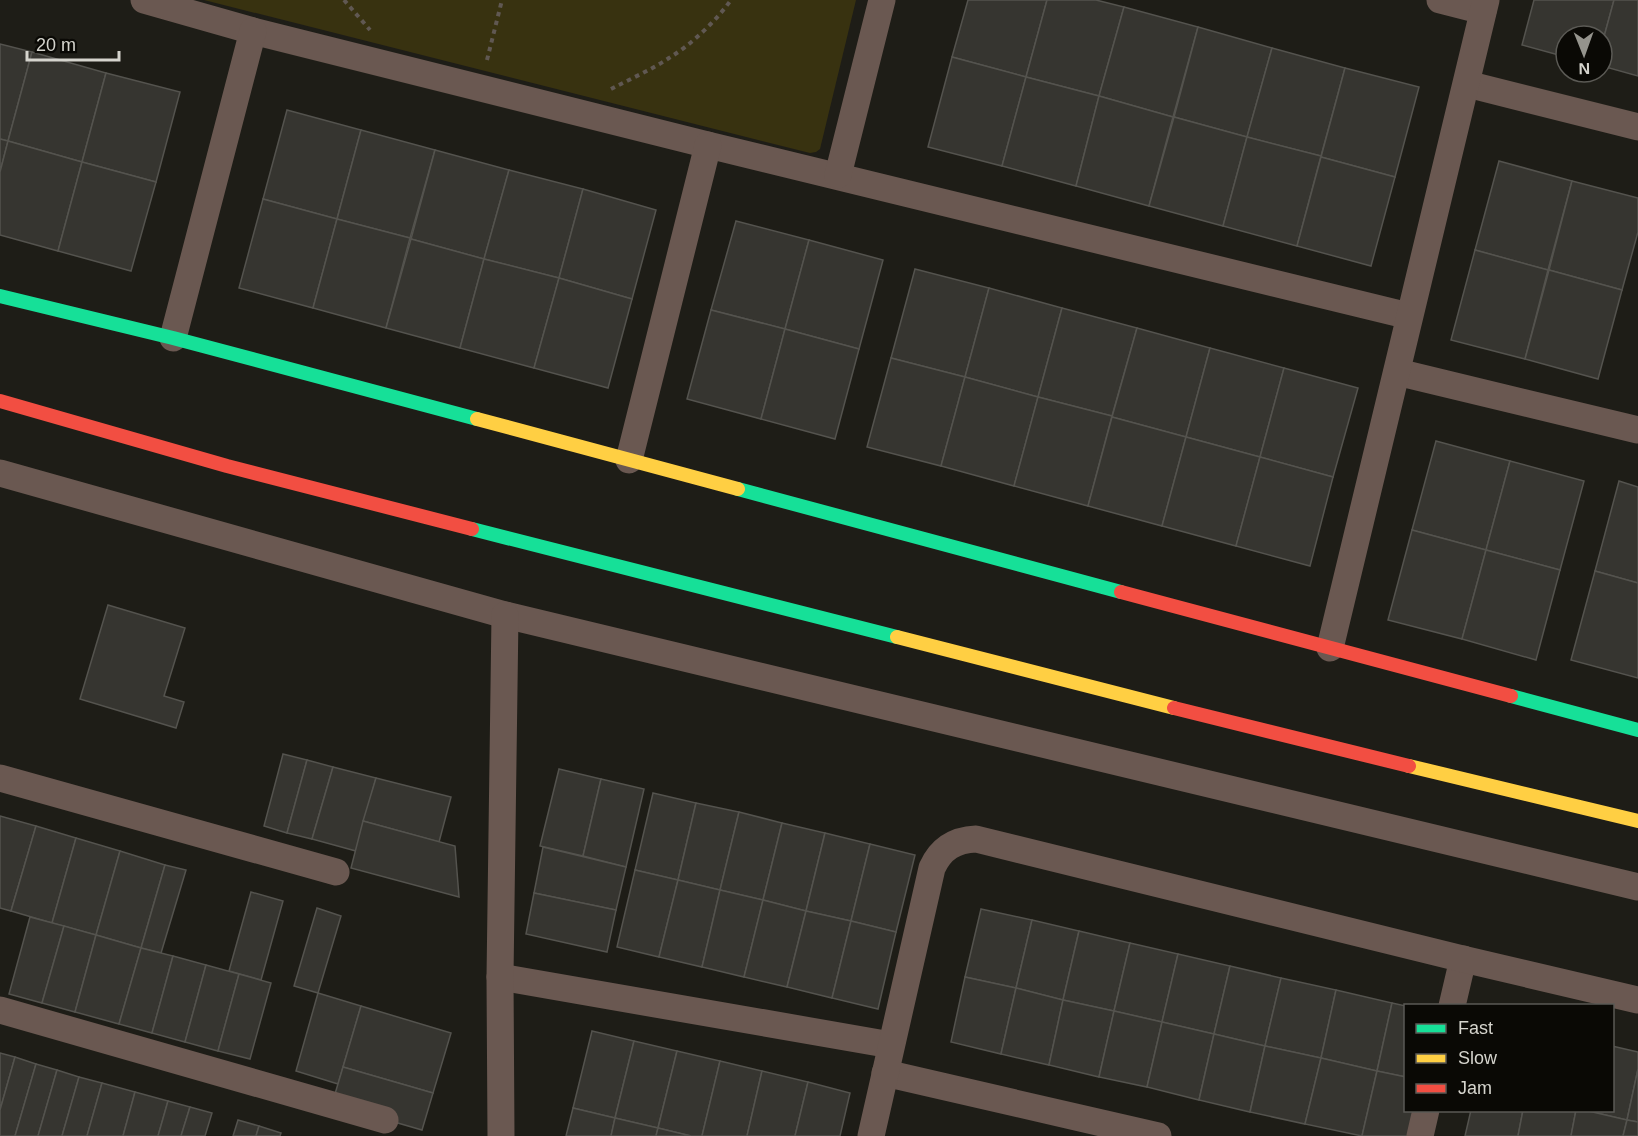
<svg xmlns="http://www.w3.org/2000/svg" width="1638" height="1136" viewBox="0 0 1638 1136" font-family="Arial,sans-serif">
  <rect width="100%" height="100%" fill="#1e1d17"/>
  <polygon fill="#383210" points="204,0 856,0 820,149 816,152 810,153"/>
  <g fill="#363530" stroke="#54534e" stroke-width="1.5">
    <polygon points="968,0 1047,0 1026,77 952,57"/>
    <polygon points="1047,0 1096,0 1124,7 1099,96 1026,77"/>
    <polygon points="1534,0 1614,0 1602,44 1602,36 1566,36 1566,57 1522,45"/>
    <polygon points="1614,0 1638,0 1638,76 1602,66 1602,44"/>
    <polygon points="1124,7 1198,27 1173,117 1099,96"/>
    <polygon points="1198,27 1272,48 1247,137 1174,117"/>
    <polygon points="0,44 32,52 8,141 0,139"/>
    <polygon points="1272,48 1345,68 1321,156 1247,137"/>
    <polygon points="32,52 106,73 82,162 8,141"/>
    <polygon points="952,57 1026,77 1002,166 928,147"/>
    <polygon points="1345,68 1419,87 1395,177 1321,157"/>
    <polygon points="106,73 180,92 156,182 82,162"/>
    <polygon points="1026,77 1099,96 1076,186 1002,166"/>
    <polygon points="1099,96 1173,117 1149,206 1076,186"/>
    <polygon points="287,110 361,130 337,219 263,199"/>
    <polygon points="1174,117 1247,137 1223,226 1149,206"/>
    <polygon points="361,130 435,150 410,238 337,219"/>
    <polygon points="1247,137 1321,156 1297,246 1223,226"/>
    <polygon points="0,139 8,141 0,172"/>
    <polygon points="8,141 82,162 58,251 0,235 0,172"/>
    <polygon points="435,150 509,170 484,259 411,239"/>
    <polygon points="1321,157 1395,177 1371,266 1297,246"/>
    <polygon points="1499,161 1572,181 1548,270 1475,250"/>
    <polygon points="82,162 156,182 131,271 58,251"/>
    <polygon points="509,170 583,189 559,278 484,259"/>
    <polygon points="1572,181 1638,198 1638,232 1622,290 1549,270"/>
    <polygon points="583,189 656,210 632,299 559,278"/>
    <polygon points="263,199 337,219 313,308 239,288"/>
    <polygon points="337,219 410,238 386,328 313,308"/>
    <polygon points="736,221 809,240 785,329 711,310"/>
    <polygon points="411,239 484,259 460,348 386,328"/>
    <polygon points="809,240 883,260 859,349 785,329"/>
    <polygon points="1475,250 1548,270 1525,359 1451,340"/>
    <polygon points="484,259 559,278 534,368 460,348"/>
    <polygon points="915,269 989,288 965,377 891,358"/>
    <polygon points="1549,270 1622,290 1598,379 1525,359"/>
    <polygon points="559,278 632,299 608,388 534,368"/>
    <polygon points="989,288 1062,308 1038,397 965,377"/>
    <polygon points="1062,308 1137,328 1112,416 1038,397"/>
    <polygon points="711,310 785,329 761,419 687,399"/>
    <polygon points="1137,328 1210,348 1186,437 1112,417"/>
    <polygon points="785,329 859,349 835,439 761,419"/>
    <polygon points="1210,348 1284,368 1260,457 1186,437"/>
    <polygon points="891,358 965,377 941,466 867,447"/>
    <polygon points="1284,368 1358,388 1333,477 1260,457"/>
    <polygon points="965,377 1038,397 1014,486 941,466"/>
    <polygon points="1038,397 1112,416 1088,506 1014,486"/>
    <polygon points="1112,417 1186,437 1162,526 1088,506"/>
    <polygon points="1186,437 1260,457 1236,546 1162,526"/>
    <polygon points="1436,441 1510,461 1486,550 1412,530"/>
    <polygon points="1260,457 1333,477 1310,566 1236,546"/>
    <polygon points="1510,461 1584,481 1560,570 1486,550"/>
    <polygon points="1619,481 1638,487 1638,583 1595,571"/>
    <polygon points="1412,530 1486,550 1462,639 1388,620"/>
    <polygon points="1486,550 1560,570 1536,660 1462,639"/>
    <polygon points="1595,571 1638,583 1638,678 1571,660"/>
    <polygon points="108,605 185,628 164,696 184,702 176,728 80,699"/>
    <polygon points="283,754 307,760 287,833 264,826"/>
    <polygon points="307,760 333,767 312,839 287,833"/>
    <polygon points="333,767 376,778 356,851 312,839"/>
    <polygon points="559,769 601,779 583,856 540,846"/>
    <polygon points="376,778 451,797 439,842 363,821"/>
    <polygon points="601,779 644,789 626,867 583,856"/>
    <polygon points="653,793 696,803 678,880 635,870"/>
    <polygon points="696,803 739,812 720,890 678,880"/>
    <polygon points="739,812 782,823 763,900 720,890"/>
    <polygon points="0,816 36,826 11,911 0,908"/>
    <polygon points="363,821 455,846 459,897 351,868"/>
    <polygon points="782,823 825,833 806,911 763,900"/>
    <polygon points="36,826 76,838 52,923 11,911"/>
    <polygon points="825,833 870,844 851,921 806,911"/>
    <polygon points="76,838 120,851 96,935 52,923"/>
    <polygon points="870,844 915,855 896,932 851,921"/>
    <polygon points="543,847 626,867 616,910 534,893"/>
    <polygon points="120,851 165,865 141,948 96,935"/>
    <polygon points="165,865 186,870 161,953 141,948"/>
    <polygon points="635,870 678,880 659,957 617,947"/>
    <polygon points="678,880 720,890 702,967 659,957"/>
    <polygon points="720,890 763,900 744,977 702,967"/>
    <polygon points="251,892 283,901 261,980 229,971"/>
    <polygon points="534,893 616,910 607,952 526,934"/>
    <polygon points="763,900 806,911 787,987 744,977"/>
    <polygon points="317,908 341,916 318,993 294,986"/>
    <polygon points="981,909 1032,920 1016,988 965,977"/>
    <polygon points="806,911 851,921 832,998 787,987"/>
    <polygon points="30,917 64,926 42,1003 9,994"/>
    <polygon points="1032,920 1079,931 1063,1000 1016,988"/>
    <polygon points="851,921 896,932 878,1009 832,998"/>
    <polygon points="64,926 96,935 75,1012 42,1003"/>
    <polygon points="1079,931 1130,943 1114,1011 1063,1000"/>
    <polygon points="96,935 141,948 119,1024 75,1012"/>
    <polygon points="1130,943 1178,954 1162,1022 1114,1011"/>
    <polygon points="141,948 173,956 152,1033 119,1024"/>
    <polygon points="1178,954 1230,966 1214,1034 1162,1022"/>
    <polygon points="173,956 206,965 185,1042 152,1033"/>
    <polygon points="206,965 239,974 218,1051 185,1042"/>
    <polygon points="1230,966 1281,978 1265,1046 1214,1034"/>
    <polygon points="239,974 271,983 250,1059 218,1051"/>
    <polygon points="965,977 1016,988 1001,1054 951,1042"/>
    <polygon points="1281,978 1336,990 1321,1058 1265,1046"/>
    <polygon points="1016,988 1063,1000 1049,1065 1001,1054"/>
    <polygon points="1336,990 1392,1003 1377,1071 1321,1058"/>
    <polygon points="318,993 361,1006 338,1084 296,1071"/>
    <polygon points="1063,1000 1114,1011 1099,1077 1049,1065"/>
    <polygon points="1392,1003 1406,1006 1406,1077 1377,1071"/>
    <polygon points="361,1006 451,1033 433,1093 343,1067"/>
    <polygon points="1114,1011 1162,1022 1147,1087 1099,1077"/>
    <polygon points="1162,1022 1214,1034 1199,1100 1147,1087"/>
    <polygon points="592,1031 634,1041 615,1118 573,1108"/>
    <polygon points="1214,1034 1265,1046 1250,1112 1199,1100"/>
    <polygon points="634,1041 677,1051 658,1128 615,1118"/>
    <polygon points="1265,1046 1321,1058 1305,1124 1250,1112"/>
    <polygon points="1612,1046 1638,1052 1638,1069 1627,1120 1584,1110 1612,1110"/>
    <polygon points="677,1051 720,1061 702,1136 691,1136 658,1128"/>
    <polygon points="0,1053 15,1057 0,1110"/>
    <polygon points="15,1057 36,1064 15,1136 0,1136 0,1110"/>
    <polygon points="1321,1058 1377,1071 1362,1136 1305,1124"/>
    <polygon points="720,1061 762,1071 747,1136 702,1136"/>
    <polygon points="36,1064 57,1070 38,1136 15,1136"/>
    <polygon points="343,1067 433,1093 422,1130 332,1104"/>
    <polygon points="1638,1069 1638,1122 1627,1120"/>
    <polygon points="57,1070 79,1077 62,1136 38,1136"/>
    <polygon points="762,1071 808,1082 795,1136 747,1136"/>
    <polygon points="1377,1071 1406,1077 1406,1110 1426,1110 1420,1136 1362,1136"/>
    <polygon points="79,1077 102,1083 87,1136 62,1136"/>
    <polygon points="808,1082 850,1093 840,1136 795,1136"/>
    <polygon points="102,1083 135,1092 123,1136 87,1136"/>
    <polygon points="135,1092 168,1101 158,1136 123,1136"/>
    <polygon points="168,1101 190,1107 181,1136 158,1136"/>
    <polygon points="190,1107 212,1113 205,1136 181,1136"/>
    <polygon points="573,1108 615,1118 611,1136 566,1136"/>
    <polygon points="1471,1110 1523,1110 1518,1136 1465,1136"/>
    <polygon points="1523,1110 1576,1110 1571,1136 1518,1136"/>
    <polygon points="1576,1110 1584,1110 1627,1120 1623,1136 1571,1136"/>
    <polygon points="615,1118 658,1128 656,1136 611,1136"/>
    <polygon points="238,1120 259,1126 256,1136 233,1136"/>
    <polygon points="1627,1120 1638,1122 1638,1136 1623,1136"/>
    <polygon points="259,1126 281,1133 280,1136 256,1136"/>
    <polygon points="658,1128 691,1136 656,1136"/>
  </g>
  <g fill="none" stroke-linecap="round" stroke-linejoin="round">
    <g stroke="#605852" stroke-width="4" stroke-dasharray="4.5 4.5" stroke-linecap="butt">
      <polyline points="344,0 370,30"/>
      <polyline points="487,60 502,0"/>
      <path d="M611,89C630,79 651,70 669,58C692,44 715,22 731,0"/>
    </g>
    <g stroke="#6a5851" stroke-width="27">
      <polyline points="144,0 253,31 708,145 1409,316"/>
      <polyline points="1440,0 1483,11"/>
      <polyline points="1467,84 1638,127"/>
      <polyline points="838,175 882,0"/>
      <polyline points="173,338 253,31"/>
      <polyline points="1397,372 1638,430"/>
      <polyline points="629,460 708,145"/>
      <polyline points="0,473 505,615 1638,887"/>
      <polyline points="1330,648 1486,0"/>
      <polyline points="0,778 336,872"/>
      <polyline points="500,977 891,1045"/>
      <polyline points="1452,1006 1463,959"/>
      <polyline points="0,1010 385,1120"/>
      <polyline points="885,1073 1158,1136"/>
      <polyline points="501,1136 500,977 505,615"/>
      <path d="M871,1136L932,868C941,848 955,840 976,839L1463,959L1638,1000"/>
      <polyline points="1420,1136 1426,1110"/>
    </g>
    <g stroke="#16e098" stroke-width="14">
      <polyline points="0,296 173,338 477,419"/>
      <polyline points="738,489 1121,592"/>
      <polyline points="472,529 897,637"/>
      <polyline points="1511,696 1638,730"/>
    </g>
    <g stroke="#ffcf43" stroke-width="14">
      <polyline points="477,419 738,489"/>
      <polyline points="897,637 1174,708"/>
      <polyline points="1409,766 1638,821"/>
    </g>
    <g stroke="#f24e42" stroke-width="14">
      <polyline points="0,401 227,466 472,529"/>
      <polyline points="1121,592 1511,696"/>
      <polyline points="1174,708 1409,766"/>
    </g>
  </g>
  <rect x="1404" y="1004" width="210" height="108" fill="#0a0905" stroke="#5b5a55" stroke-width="1.5"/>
  <rect x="1416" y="1024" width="30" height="9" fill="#16e098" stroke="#5b5a55" stroke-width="1.5"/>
  <text x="1458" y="1034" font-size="18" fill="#d5d4cd">Fast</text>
  <rect x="1416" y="1054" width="30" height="9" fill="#ffcf43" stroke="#5b5a55" stroke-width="1.5"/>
  <text x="1458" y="1064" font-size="18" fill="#d5d4cd">Slow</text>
  <rect x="1416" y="1084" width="30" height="9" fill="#f24e42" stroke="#5b5a55" stroke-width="1.5"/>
  <text x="1458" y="1094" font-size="18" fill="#d5d4cd">Jam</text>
  <g transform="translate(1584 54) rotate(179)"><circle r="28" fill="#0a0905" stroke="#5b5a55" stroke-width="1.5"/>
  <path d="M0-4.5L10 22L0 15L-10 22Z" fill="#95948d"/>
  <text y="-9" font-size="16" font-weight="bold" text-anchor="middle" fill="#d5d4cd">N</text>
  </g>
  <path d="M27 51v9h92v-9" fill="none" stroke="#d5d4cd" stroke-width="3"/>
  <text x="36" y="51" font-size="18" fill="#d5d4cd" stroke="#0a0905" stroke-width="4.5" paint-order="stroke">20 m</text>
</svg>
